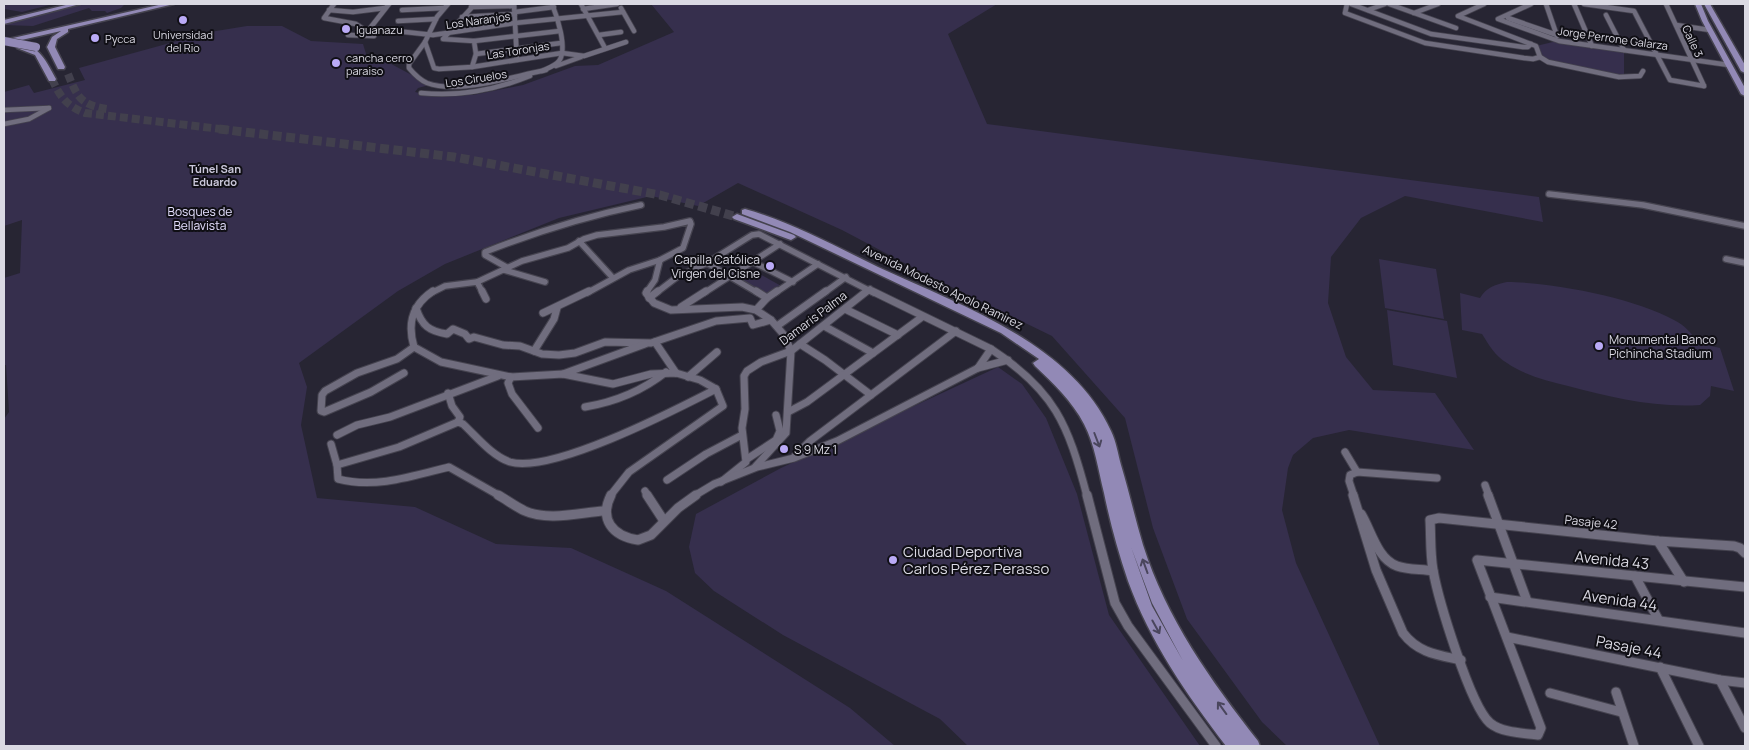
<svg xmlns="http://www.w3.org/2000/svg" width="1749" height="750" viewBox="0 0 1749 750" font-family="Manrope,sans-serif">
  <rect width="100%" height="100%" fill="#272533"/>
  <g fill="#362f4d">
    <polygon points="4,4 53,4 22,12 4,9"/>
    <path d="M81,4H125L121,8L107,13L105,11H92L89,8L33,26L4,25V23C27,12 56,9 81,4Z"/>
    <polygon points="651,4 997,4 948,34 987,124 1539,197 1543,222 1405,196 1361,218 1331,257 1328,303 1346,357 1373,390 1435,393 1474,450 1349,430 1313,438 1293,455 1288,468 1282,510 1296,563 1380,746 1287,746 1262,722 1187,619 1153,528 1125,418 1052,336 931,277 842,230 738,183 698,206 651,196 559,218 445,264 398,291 299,363 307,387 301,425 317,498 415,507 496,544 571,548 666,591 850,708 895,746 4,746 4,419 9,412 6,365 4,365 4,278 20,273 22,220 4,226 4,92 29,85 34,93 85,80 79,68 210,32 247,26 282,26 311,41 363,44 367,57 382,59 421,80 454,85 513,78 455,87 429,85 418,88 415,92 429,95 473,95 523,85 575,66 598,65 674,32"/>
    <polygon points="1557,41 1624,50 1624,78 1554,64 1540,57 1536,46"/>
    <polygon points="1379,259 1436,269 1444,319 1385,308"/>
    <polygon points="749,268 783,287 770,296 736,277"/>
    <path d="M1507,282C1552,282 1635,298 1674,320C1684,325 1692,333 1698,343L1720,348L1734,391L1711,386L1710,396L1700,405C1654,408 1611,397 1568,386C1547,381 1524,375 1507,363C1495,356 1489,345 1482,334L1462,330L1460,293L1480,298C1487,287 1494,285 1507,282Z"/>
    <polygon points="1387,310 1447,321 1457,378 1393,365"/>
    <polygon points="998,367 1022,384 1046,418 1077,494 1109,615 1200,746 968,746 940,719 783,635 714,591 695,573 689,547 696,514 781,468"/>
  </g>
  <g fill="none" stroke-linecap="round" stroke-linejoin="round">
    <g stroke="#42404d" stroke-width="8" stroke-dasharray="8 4" stroke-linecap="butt">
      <path d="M68,74C77,97 81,105 107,109"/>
      <path d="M52,79C60,97 67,106 85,113L229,130"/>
    </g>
    <polyline stroke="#42404d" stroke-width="9" stroke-dasharray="9 4.5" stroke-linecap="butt" points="219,129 454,157 660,195 737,217"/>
    <g stroke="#45434f" stroke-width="6">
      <g id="street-far3">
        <polyline points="334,4 324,18 356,24 374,36 348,35"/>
        <path d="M448,4L437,17L425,42L409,64V68C414,74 420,80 427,83C459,95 513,76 546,70"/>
        <polyline points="514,4 517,60"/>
        <polyline points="581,4 605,48"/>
        <polyline points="1347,4 1345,13 1425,43 1524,58 1533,59 1540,57"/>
        <polyline points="1351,4 1431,34 1523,47 1528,47 1531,44"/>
        <polyline points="1389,4 1456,28"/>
        <polyline points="1484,4 1458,16 1536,46 1540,57 1548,62 1619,77 1640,76 1643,71"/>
        <polyline points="1531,4 1498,19 1559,41 1729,65"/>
        <polyline points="1546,4 1557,36"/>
        <polyline points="1574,4 1592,46"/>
        <polyline points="1584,4 1634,11 1670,80 1704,86"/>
        <polyline points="1666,4 1704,86"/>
        <polyline points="471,7 514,6"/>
        <polyline points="621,8 634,31"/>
        <polyline points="583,9 617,4"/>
        <polyline points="329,10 353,12 385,8"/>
        <polyline points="402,10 444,8"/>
        <polyline points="1368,10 1385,4"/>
        <polyline points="515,12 554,7"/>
        <polyline points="1414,13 1438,4"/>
        <polyline points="1606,15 1624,50"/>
        <polyline points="462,17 515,14"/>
        <polyline points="1508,18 1557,35"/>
        <polyline points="398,21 436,19"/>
        <polyline points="1676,25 1710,30"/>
        <polyline points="396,31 433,35 515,23 623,12"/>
        <polyline points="367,32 389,4"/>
        <polyline points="599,35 621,32"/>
        <polyline points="474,41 560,31"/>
        <polyline points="425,42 434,68 439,69 472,67 562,53 584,56 626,42"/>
        <polyline points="476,54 561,43"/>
        <polyline points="556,66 581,57"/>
        <polyline points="472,67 476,54 474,41 443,39 475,4"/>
        <path d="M542,71C548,68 555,66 559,61C568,49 557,16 552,4"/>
        <path d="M421,93C459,97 495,90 530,76"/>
        <polyline points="4,110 49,108"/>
        <polyline points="4,124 29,119 49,108"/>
      </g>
    </g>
    <g stroke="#45434f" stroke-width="8">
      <g id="street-far2">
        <polyline points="1549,194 1643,205 1745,226"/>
        <polyline points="579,241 613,278"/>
        <polyline points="1726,259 1745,263"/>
        <polyline points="753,262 793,282"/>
        <polyline points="707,263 758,293"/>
        <path d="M508,268L485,255V252C536,232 587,216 641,205"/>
        <polyline points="504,270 545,282"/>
        <polyline points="477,282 483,293"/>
        <polyline points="431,293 445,286 477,282 522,261 568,248 584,239 597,235 664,227 690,221 691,224 683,248 660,260 655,280 646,293"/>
        <polyline points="587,293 629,270 660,260"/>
        <polyline points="656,293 677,277 707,263 752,235 759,234 874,293"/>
        <polyline points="704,293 780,244"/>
        <polyline points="775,293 818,264"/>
        <polyline points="824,293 846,277"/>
        <polyline points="865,293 870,289"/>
      </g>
    </g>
    <g stroke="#45434f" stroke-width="9">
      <g id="street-far1">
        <path d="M433,291C412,305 407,323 414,347L441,362L511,377L563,374L613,384L651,374L676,373L700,380L716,389L723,406L629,472L610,496"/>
        <polyline points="482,291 486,299"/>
        <polyline points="647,291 646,293 654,303 671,310 742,307 756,310 771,320 784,335 791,351 786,433 755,467"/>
        <polyline points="756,291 767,298"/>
        <path d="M872,291L991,349C1055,391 1068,424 1087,496"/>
        <polyline points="649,298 658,291"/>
        <polyline points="681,307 706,291"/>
        <path d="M416,308C422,326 429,331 447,334L453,329L465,334L469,339L474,337L503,345L520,346L542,354L559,355L575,353L605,342L651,343L716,321L750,318L753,325L771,320"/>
        <polyline points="845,309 898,335"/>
        <polyline points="756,310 767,298 777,291"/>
        <polyline points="543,313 589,291"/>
        <polyline points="777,326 826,291"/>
        <polyline points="824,326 873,353"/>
        <polyline points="655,342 676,373"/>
        <polyline points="800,344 825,360 871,395"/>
        <polyline points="534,351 554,319 557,308"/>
        <polyline points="978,368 1008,360"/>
        <polyline points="404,373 371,392 324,412 321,411 322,395 325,391 357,373 397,359 414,347"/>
        <polyline points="563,374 645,344"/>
        <polyline points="511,377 508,383 512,394 538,428"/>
        <polyline points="688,377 717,352"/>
        <polyline points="448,393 452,406 460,417 458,422"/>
        <path d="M585,407C615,402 642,391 666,372"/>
        <polyline points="788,412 807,402 922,317"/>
        <polyline points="337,435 357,425 390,417 498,376"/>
        <path d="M331,444L337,465L338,479C375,489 413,476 449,467L500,496"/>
        <polyline points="1345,452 1357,472"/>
        <polyline points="795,456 810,441 956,331"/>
        <polyline points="747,459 776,440 780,431 776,415"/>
        <path d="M337,465L399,447L458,422L463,424C477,437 492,456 510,462C552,474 675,410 716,389"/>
        <polyline points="667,480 706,454 742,435"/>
        <polyline points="721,482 746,462 742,428 745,409 744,376 747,371 761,362 791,351 867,291"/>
        <polyline points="1485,485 1489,496"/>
        <polyline points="645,491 648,496"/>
        <polyline points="694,496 714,484 757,467 794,458 837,441 978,368 991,349"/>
        <polyline points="1354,496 1349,481 1350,475 1357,472 1437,478"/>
      </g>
    </g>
    <g stroke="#45434f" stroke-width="11">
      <g id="street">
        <path d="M498,495C507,500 516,507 525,511C547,521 579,513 603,511"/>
        <path d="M611,495C599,519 612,536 638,540L651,535L678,508L696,495"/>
        <polyline points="647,495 664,521"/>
        <polyline points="1087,495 1115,603 1128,626 1216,746"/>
        <path d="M1353,495L1376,570L1403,633C1418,653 1438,655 1461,660"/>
        <polyline points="1488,495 1527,601"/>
        <path d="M1361,514C1371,530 1377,559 1397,566C1408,570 1421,569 1433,571"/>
        <polyline points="1658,541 1684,582"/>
        <path d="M1745,553L1740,548L1734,546L1658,541L1439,518L1430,520C1431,536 1430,553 1433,570C1438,598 1470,706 1490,723C1502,733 1524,733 1538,735L1541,728L1477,560L1745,587"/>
        <polyline points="1635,576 1658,619"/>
        <polyline points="1490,597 1745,633"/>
        <polyline points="1507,637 1720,680 1745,683"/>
        <polyline points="1660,667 1699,746"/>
        <polyline points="1720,680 1745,728"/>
        <polyline points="1616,692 1634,746"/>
        <polyline points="1550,693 1621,712"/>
      </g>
    </g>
    <g stroke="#45434f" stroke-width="3">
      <g id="primary">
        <polygon points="70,4 80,4 4,24 4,20"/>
        <polygon points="163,4 174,4 68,29 68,32 57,39 55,47 65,67 64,69 58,69 47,47 52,37 61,31 4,44 4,40"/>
        <polygon points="1695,4 1701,4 1708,21 1745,88 1745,96 1741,94 1702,21"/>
        <polygon points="1704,4 1710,4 1745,65 1745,73 1741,71"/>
        <path d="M17,44C39,43 47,63 56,79L55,81H49L35,55L17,48Z"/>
        <path d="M745,209C791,222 835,246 878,267C960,305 1071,343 1111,431C1116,441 1118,454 1121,465C1129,492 1135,518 1143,545C1166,618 1211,681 1258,741L1260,746H1226C1187,695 1150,642 1128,581C1118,552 1110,522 1104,493C1098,469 1095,445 1084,424C1072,401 1053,383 1035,366L1033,363L1039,359L1001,333L790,232L742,214V210ZM1131,547L1152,603L1183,661L1152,606Z"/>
        <polygon points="737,214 794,235 796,237 791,240 788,239 734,219 732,217"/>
      </g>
    </g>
    <use href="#street-far3" stroke="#706d7e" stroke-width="4.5"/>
    <use href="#street-far2" stroke="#706d7e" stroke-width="5.5"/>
    <use href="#street-far1" stroke="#706d7e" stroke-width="7"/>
    <use href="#street" stroke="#706d7e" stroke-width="9"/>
    <use href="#primary" fill="#9289b6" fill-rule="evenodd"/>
    <g stroke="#45434f" stroke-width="9" stroke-linecap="butt">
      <polyline id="primary-bridge" points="4,41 36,47"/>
    </g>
    <use href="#primary-bridge" stroke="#9289b6" stroke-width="8"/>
  </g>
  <defs><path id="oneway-shaft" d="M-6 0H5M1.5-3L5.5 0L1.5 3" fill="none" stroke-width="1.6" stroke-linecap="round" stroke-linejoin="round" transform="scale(1.25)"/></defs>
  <g stroke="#4a465d">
    <use href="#oneway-shaft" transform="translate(1097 440) rotate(69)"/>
    <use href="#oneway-shaft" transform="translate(1145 566) rotate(-110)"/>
    <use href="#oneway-shaft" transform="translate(1156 627) rotate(61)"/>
    <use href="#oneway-shaft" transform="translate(1222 708) rotate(-126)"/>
  </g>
  <g fill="#baaaf6" stroke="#100f15" stroke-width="2">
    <circle cx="183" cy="20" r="5"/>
    <circle cx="346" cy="29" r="5"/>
    <circle cx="95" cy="38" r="5"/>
    <circle cx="336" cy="63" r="5"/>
    <circle cx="770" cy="266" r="5"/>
    <circle cx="1599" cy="346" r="5"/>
    <circle cx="784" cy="449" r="5"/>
    <circle cx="893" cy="560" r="5"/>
  </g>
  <g text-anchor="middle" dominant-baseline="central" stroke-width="4" stroke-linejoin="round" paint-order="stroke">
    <g font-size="11" fill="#dad9e3" stroke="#100f15">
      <text transform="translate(478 20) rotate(-8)">Los Naranjos</text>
      <text transform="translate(1613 38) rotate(8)">Jorge Perrone Galarza</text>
      <text transform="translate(1693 41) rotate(65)">Calle 3</text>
      <text transform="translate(518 50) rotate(-9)">Las Toronjas</text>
      <text transform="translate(476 78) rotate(-9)">Los Ciruelos</text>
    </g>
    <g font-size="11" fill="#dad9e3" stroke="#100f15" text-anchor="start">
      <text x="356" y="29">Iguanazu</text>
      <text x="183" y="34" text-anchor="middle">Universidad<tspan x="183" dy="13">del Rio</tspan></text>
      <text x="105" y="38">Pycca</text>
      <text x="346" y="57">cancha cerro<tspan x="346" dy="13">paraiso</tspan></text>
    </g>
    <g font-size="11" font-weight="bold" fill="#cbc8db" stroke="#100f15">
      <text x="215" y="168">Túnel San<tspan x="215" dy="13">Eduardo</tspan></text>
    </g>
    <g font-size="12" fill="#e4dffe" stroke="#100f15">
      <text x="200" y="211">Bosques de<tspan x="200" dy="14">Bellavista</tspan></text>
    </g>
    <g font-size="12" fill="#dad9e3" stroke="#100f15" text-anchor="start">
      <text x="760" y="259" text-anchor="end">Capilla Católica<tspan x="760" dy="14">Virgen del Cisne</tspan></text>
      <text x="1609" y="339">Monumental Banco<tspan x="1609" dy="14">Pichincha Stadium</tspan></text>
      <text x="794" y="449">S 9 Mz 1</text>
    </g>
    <g font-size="12" fill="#dad9e3" stroke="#100f15">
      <text transform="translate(943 287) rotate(26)">Avenida Modesto Apolo Ramirez</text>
      <text transform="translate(813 318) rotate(-37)">Damaris Palma</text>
      <text transform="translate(1591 522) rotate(6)">Pasaje 42</text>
    </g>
    <g font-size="15" fill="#dad9e3" stroke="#100f15" text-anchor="start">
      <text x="903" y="551">Ciudad Deportiva<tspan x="903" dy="17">Carlos Pérez Perasso</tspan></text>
    </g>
    <g font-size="15" fill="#dad9e3" stroke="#100f15">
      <text transform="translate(1612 560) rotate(6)">Avenida 43</text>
      <text transform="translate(1620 600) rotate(8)">Avenida 44</text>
      <text transform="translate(1629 647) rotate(11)">Pasaje 44</text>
    </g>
  </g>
  <rect width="1749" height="750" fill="none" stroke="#dad9e3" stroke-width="10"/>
</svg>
